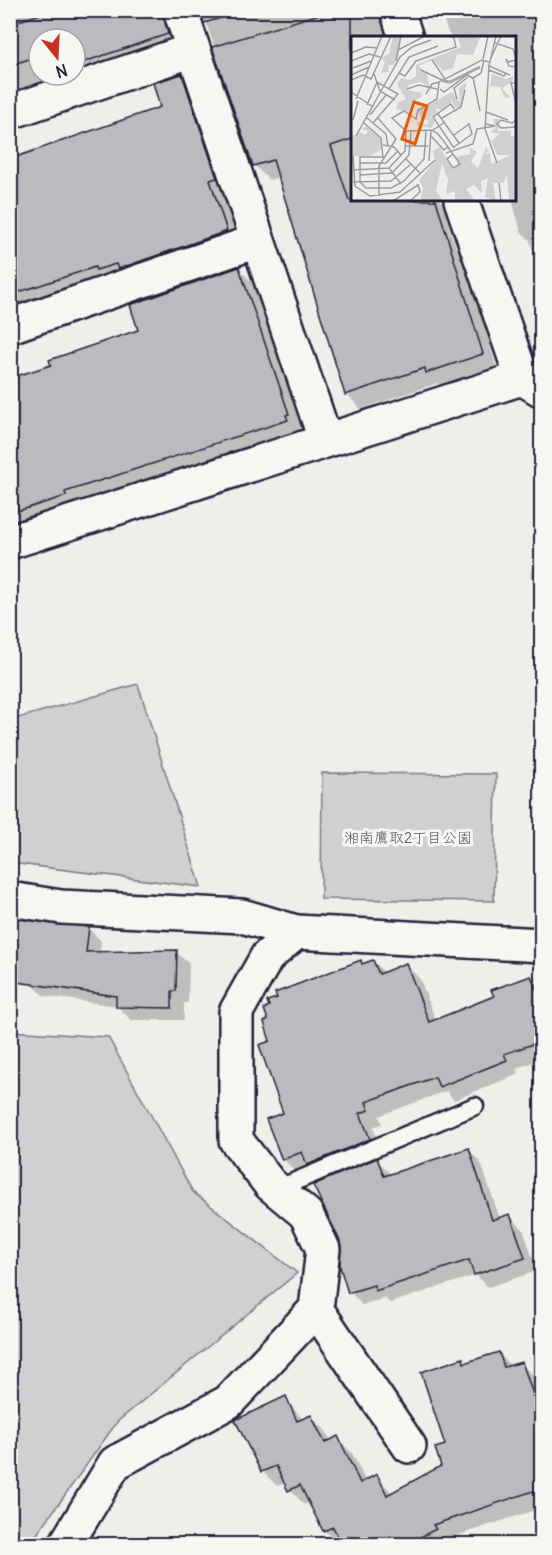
<svg xmlns="http://www.w3.org/2000/svg" width="552" height="1555" viewBox="0 0 552 1555" font-family="Delius,'Klee One',sans-serif">
  <rect width="100%" height="100%" fill="#eeeeeb"/>
  <filter id="ink" filterUnits="userSpaceOnUse"><feTurbulence type="fractalNoise" baseFrequency=".0167" numOctaves="2"/><feDisplacementMap in="SourceGraphic" scale="12" xChannelSelector="R" yChannelSelector="G"/><feConvolveMatrix kernelMatrix="1 2 1 2 8 2 1 2 1" color-interpolation-filters="sRGB"/></filter>
  <g filter="url(#ink)">
    <g fill="#d0d0d1" stroke="#797986" stroke-width="1.5">
      <polygon points="138,684 201,887 11,863 11,720"/>
      <polygon points="322,773 496,774 494,901 321,899"/>
      <polygon points="10,1031 108,1037 193,1192 297,1273 117,1422 30,1544 10,1544"/>
    </g>
    <g fill="#0003" fill-rule="evenodd">
      <path d="M10,10H183V53L10,104ZM39,39H75V75H39Z"/>
      <polygon points="202,10 378,10 387,38 352,38 352,200 441,200 456,248 463,255 497,369 442,387 438,383 361,409 347,394 279,177 269,180 254,165"/>
      <polygon points="440,10 542,10 542,278 530,240 521,232 512,200 514,200 514,38 452,38 448,33"/>
      <polygon points="181,75 196,90 231,192 223,195 241,246 10,315 10,161 47,149 46,146 162,108"/>
      <polygon points="239,269 253,283 303,429 300,430 301,435 10,529 10,380 53,366 140,331"/>
      <polygon points="542,550 542,587 530,576"/>
      <polygon points="89,929 101,941 100,953 176,952 189,964 188,1003 184,1003 184,1020 131,1020 117,1006 44,996 31,983"/>
      <polygon points="373,961 385,973 406,965 420,979 436,1021 496,997 531,977 542,988 542,1059 517,1068 519,1074 454,1100 446,1091 379,1116 382,1124 373,1127 382,1153 297,1173 283,1159 285,1114 272,1042 360,962 364,965"/>
      <polygon points="469,1150 481,1163 500,1219 510,1216 523,1229 537,1271 488,1287 476,1275 390,1303 385,1298 362,1305 350,1292 377,1160 391,1175"/>
      <polygon points="499,1354 512,1367 521,1364 536,1378 542,1395 542,1508 431,1544 421,1544 414,1538 339,1544 324,1530 310,1502 304,1505 285,1483 277,1486 263,1472 237,1421 285,1398 303,1420 311,1416 326,1431 331,1441 337,1438 352,1453 366,1482 377,1476 392,1493 443,1467 463,1360 467,1364"/>
    </g>
    <g fill="#bbbbbf" stroke="#22223b" stroke-width="1.5">
      <polygon points="52,10 162,10 168,34 75,65 75,39 39,39 39,70 37,70 33,58 16,63 10,45 10,24"/>
      <polygon points="200,10 219,10 221,18 204,23"/>
      <polygon points="332,10 352,10 352,139 331,146 349,200 436,200 483,354 426,373 425,368 345,395 273,160 253,166 212,47"/>
      <polygon points="182,74 217,178 210,180 227,231 118,269 116,264 96,270 95,267 10,295 10,159 160,107 153,83"/>
      <polygon points="239,267 289,414 286,415 288,420 65,492 66,496 18,511 10,488 10,378 51,365 49,360 138,330 130,305"/>
      <polygon points="10,918 89,927 86,952 177,950 176,991 172,991 172,1008 116,1007 116,996 10,981"/>
      <polygon points="361,960 362,964 373,960 379,974 406,963 429,1022 494,996 491,990 531,976 542,1002 542,1041 504,1054 507,1060 439,1087 435,1077 366,1102 369,1110 360,1113 370,1139 307,1165 302,1152 282,1160 266,1119 283,1113 259,1045 270,1041 264,1022 268,1020 264,1009 269,1006 267,1001 277,998 275,993"/>
      <polygon points="469,1148 492,1220 510,1214 525,1258 474,1275 469,1260 375,1291 374,1285 348,1293 340,1267 340,1241 313,1185 377,1158 384,1176"/>
      <polygon points="499,1352 504,1367 522,1362 542,1421 542,1488 433,1525 436,1529 405,1545 342,1545 333,1527 323,1531 300,1485 288,1491 276,1466 261,1472 235,1420 286,1396 297,1421 311,1415 325,1443 338,1436 360,1483 377,1474 387,1495 441,1466 435,1448 445,1445 421,1372 463,1358 464,1363"/>
    </g>
    <g fill="none" stroke-linecap="round" stroke-linejoin="round">
      <g stroke="#22223b" stroke-width="21">
        <polyline id="lane" points="277,1189 475,1106"/>
      </g>
      <g stroke="#22223b" stroke-width="38">
        <g id="street">
          <polyline points="180,10 325,439"/>
          <polyline points="397,10 406,38"/>
          <polyline points="10,112 193,50"/>
          <polyline points="461,200 522,378 542,390"/>
          <polyline points="10,326 257,241"/>
          <polyline points="10,542 522,378"/>
          <polyline points="10,899 61,907 242,916 296,932"/>
          <polyline points="316,1309 409,1446"/>
          <polyline points="66,1544 115,1463 228,1402 316,1309 323,1249 306,1214 270,1184 236,1140 236,1012 267,957 296,932 542,945"/>
        </g>
      </g>
      <use href="#lane" stroke="#f6f6f2" stroke-width="16"/>
      <use href="#street" stroke="#f6f6f2" stroke-width="33"/>
    </g>
  </g>
  <g text-anchor="middle" dominant-baseline="central" stroke-width="6" stroke-linejoin="round" paint-order="stroke">
    <g font-size="15" fill="#565668" stroke="#f6f6f2">
      <text x="408" y="837">湘南鷹取2丁目公園</text>
    </g>
  </g>
  <g transform="translate(351 36)">
    <rect width="165" height="165" fill="#eeeeeb"/>
    <path d="M42,0H50L43,29H37L38,36L30,37L34,26L30,22L38,18ZM106,0L129,2L122,19L106,18L102,32L92,35L82,24L67,30L76,37L78,50L69,46L57,49L56,54L71,57L70,61L61,66L58,76L45,73L47,66L55,63L46,48L50,42L59,44L65,40V29L110,11ZM141,38L155,43L163,40L161,46L151,52L159,61L154,62L149,51L139,50ZM116,46L109,71L104,72L100,63V68L91,74L85,72L86,77L79,81L84,85L81,92L66,90V85L76,89L78,85L70,82L67,75L101,56L109,67L108,52ZM142,83H148L147,95H160V100H165V165L158,163L156,140L152,147H142L145,165L134,161L137,142L130,145L131,157L123,149L115,153L124,165H104V155L95,158L97,144L91,127L85,155L92,165H69L72,152L68,144L84,125L82,115L89,111L102,133L108,129L105,121L120,118L118,111L126,116L120,125L127,132L135,111L138,115L133,118L139,117L140,128L160,119H146L140,105L149,98L139,96L145,92ZM15,90L29,102L31,113L19,120H2L0,126V98L6,100L8,96L15,99L17,95L11,93Z" fill="#d0d0d1"/>
    <path fill="none" stroke="#a7a7af" stroke-width="3" d="M92,45L99,46L129,31"/>
    <path fill="none" stroke="#9c9ca5" stroke-width="1.5" d="M145,0L138,30L134,93L146,127M144,7L162,13L165,22M47,14L74,0M0,17L15,11L26,12M140,22L150,0M132,23L137,0M81,24L94,43M165,24L157,26L155,23L158,30L165,31M0,25L18,18L29,21M45,25L50,0M138,30L159,39M2,32L20,25M70,34L91,44M138,34L153,40L155,37M48,37L54,40L65,25L105,11L103,2L98,0M23,38L29,55L44,64M0,39L18,31M0,44L12,39L20,43L40,0M165,47H160L165,67M38,53L58,21L87,10M56,53L68,49L86,53M89,53L93,56L116,39L122,42M0,56L22,71M75,58L81,48L88,46M5,63L31,0M106,63L103,52L117,41M16,69L26,46L47,58L22,87M103,73L100,68L82,81L103,112M129,75L122,42L130,37L133,24M135,76L157,84M87,78L108,107M19,79L35,59M16,82L35,98L37,110M27,82L45,103L28,130V160M91,82L110,71L114,54M2,84L7,65M165,84L161,87L150,84L146,88L150,92L165,91M94,86L82,94L55,95L41,82L53,75L65,83L67,74L86,63L88,46L131,24L138,26M13,87L30,102L32,122M82,95L86,97L92,104L109,128L102,132L96,123L102,118M103,99L118,88L121,98L103,111M5,100L49,21L61,11L80,4M80,100L93,114L97,111M32,109L43,111L50,119M55,110H77M95,117L122,108L126,93L144,90L135,88M2,120L4,150L19,160L49,156L84,124M32,121H9V146L15,152H40L53,145L73,123L75,95M55,123L69,137M78,125L80,94M9,127H35L47,115M38,132L50,148M2,134L38,132L54,115L55,95M9,139L41,137L58,119L60,95M2,146L40,145L60,128M148,147L150,165M42,165L67,149M59,165L69,156L67,148"/>
    <path fill="#e8590c" fill-opacity="0.15" stroke="#e8590c" stroke-width="3" d="M63,66L76,70L64,108L51,103Z"/>
    <rect width="165" height="165" fill="none" stroke="#22223b" stroke-width="3"/>
  </g>
  <rect width="552" height="1555" fill="none" stroke="#f6f6f2" stroke-width="36"/>
  <rect x="18" y="18" width="516" height="1519" fill="none" stroke="#22223b" stroke-width="2" filter="url(#ink)"/>
  <g transform="translate(57 57) rotate(162)"><circle r="28" fill="#f6f6f2" stroke="#a1a1a9" stroke-width="1.5"/>
  <path d="M0-4.5L10 22L0 15L-10 22Z" fill="#c8321e"/>
  <text y="-9" font-size="16" font-weight="bold" text-anchor="middle" fill="#22223b">N</text>
  </g>
</svg>
